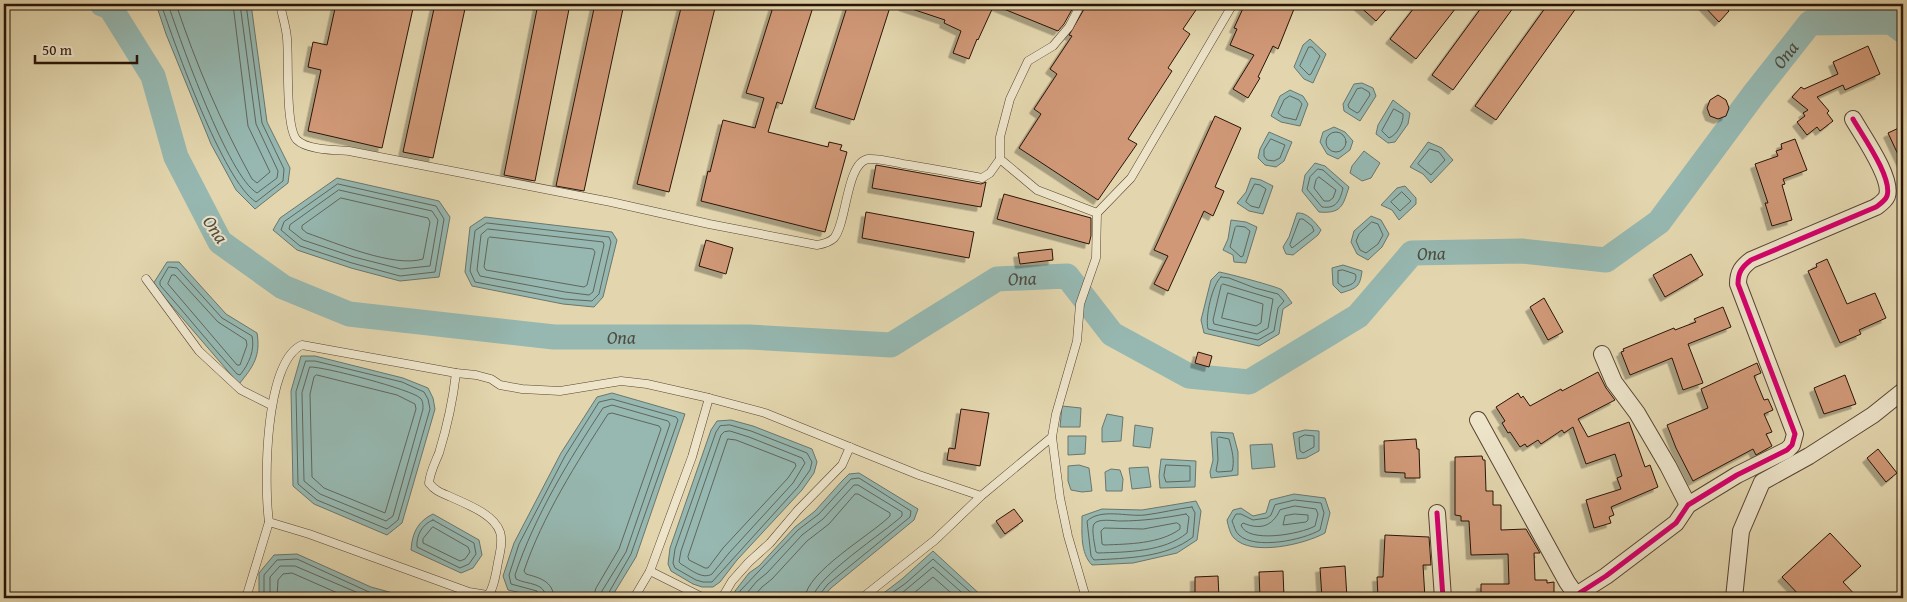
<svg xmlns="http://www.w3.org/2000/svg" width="1907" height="602" viewBox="0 0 1907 602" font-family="'Gentium Book Plus',serif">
  <defs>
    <filter id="shadow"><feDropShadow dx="-4.5" dy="4.5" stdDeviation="0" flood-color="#0004"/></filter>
  </defs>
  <rect width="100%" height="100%" fill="#e3d6ae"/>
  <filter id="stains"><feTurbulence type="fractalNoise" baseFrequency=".004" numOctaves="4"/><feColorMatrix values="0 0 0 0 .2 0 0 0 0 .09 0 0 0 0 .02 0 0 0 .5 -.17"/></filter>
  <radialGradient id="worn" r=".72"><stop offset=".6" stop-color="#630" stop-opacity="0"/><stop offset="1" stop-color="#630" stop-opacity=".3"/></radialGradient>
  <g fill="#96b8b1" stroke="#6a766d">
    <polygon points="156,4 251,4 267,122 290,168 288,183 255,209 236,190 211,144 166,34"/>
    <polygon points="1310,39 1326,54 1313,83 1304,79 1294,67 1303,45"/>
    <polygon points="1362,83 1373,88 1376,96 1360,121 1344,111 1343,104 1354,84"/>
    <polygon points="1290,90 1303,96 1308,104 1300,126 1281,122 1271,116 1280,96"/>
    <polygon points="1393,100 1410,113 1408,124 1395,142 1388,143 1376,134 1378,125"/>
    <polygon points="1334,127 1345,132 1353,141 1350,150 1338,159 1327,154 1320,142 1323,132"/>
    <polygon points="1269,132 1292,142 1284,161 1276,167 1265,165 1258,158 1260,149"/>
    <polygon points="1428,142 1442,148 1453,160 1431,183 1423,174 1410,167"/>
    <polygon points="1364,151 1380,163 1371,178 1362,181 1350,173 1352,166"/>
    <path d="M1315,163L1325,166L1349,187C1343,205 1342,214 1319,212L1302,191L1305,175Z"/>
    <polygon points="337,178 439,201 450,217 439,277 400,281 351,268 297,250 273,230 280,218"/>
    <polygon points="1251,178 1261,180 1273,186 1263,214 1249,211 1237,203 1246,192"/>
    <polygon points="1405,186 1416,198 1416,204 1399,220 1392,210 1381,205 1397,188"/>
    <path d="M1297,213C1307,212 1315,222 1321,230L1318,235L1293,255L1286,254L1283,247L1289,237Z"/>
    <polygon points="1371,216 1381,220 1389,234 1382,247 1368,260 1357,254 1351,242 1354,231"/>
    <polygon points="485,217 612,232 617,240 603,297 594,307 563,304 472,286 465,272 470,227"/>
    <polygon points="1231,220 1246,222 1257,227 1246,263 1234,262 1233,255 1223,250 1228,239"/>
    <path d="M167,262H179L226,314L257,333C261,356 253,367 239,384L153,284Z"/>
    <path d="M1343,265L1362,271C1360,287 1357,288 1341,293L1333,285L1332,268Z"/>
    <path d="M1219,272C1226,273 1279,287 1282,290C1286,294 1289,299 1292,303L1283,309L1279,334L1259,346L1204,333L1201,320L1211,280Z"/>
    <polygon points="301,356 315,356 403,378 428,388 433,398 435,409 402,523 387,535 314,504 293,486 291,391"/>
    <polygon points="612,393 685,414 636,557 611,598 545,598 508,590 503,576 514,543 561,453 597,397"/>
    <polygon points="1062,406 1081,408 1080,427 1060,427"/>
    <polygon points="1107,414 1123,417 1121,441 1102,442 1102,428"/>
    <polygon points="731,420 753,426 812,449 817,462 814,473 802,490 737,560 720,582 713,587 702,587 693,584 671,571 668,564 670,548 711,430 717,421"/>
    <polygon points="1135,425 1153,428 1150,448 1133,446"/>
    <polygon points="1305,430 1319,431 1319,451 1306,458 1297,459 1293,433"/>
    <polygon points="1211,432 1233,433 1238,452 1238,475 1211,478 1210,472 1213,460"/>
    <polygon points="1068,436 1086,436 1085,454 1068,455"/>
    <polygon points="1272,444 1275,467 1252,469 1250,445"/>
    <polygon points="1161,459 1196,461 1195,487 1160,488 1159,476"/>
    <polygon points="1079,465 1089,468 1092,491 1082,492 1071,490 1068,481 1068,466"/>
    <polygon points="1148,467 1151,487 1132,489 1129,468"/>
    <polygon points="1111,469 1120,470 1123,479 1122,491 1106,491 1105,472"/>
    <polygon points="859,473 918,509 914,520 831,588 822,598 738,598 735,596 735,591 749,573 759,566 795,527 815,511 842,481 849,474"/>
    <path d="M1294,494L1325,498L1330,513L1325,533C1305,544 1252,557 1234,538C1230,534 1228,525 1227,520L1233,510L1241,508L1253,516L1266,513L1270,500Z"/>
    <path d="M1196,501L1201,511L1197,540L1177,553L1133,563L1092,565C1080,553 1082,532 1082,516L1102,509L1142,510Z"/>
    <path d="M433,514L479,540L482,555L473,568L461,573L411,550C412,533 418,521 433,514Z"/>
    <polygon points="933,551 984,598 877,598 902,579"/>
    <polygon points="297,554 371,587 411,598 259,598 259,573 274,555"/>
  </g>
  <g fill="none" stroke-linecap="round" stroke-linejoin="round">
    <g stroke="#60665c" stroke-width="1">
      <path d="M161,4C175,45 223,181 256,202L283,181L284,169L262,123L246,4"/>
      <path d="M168,4C180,40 228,176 257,193L277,178L278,171L256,124L240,4"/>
      <path d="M176,4C196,64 221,123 252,179L257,183L270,172L248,126L233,4"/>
      <polygon points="1309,47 1312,47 1320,56 1311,74 1309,75 1300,66"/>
      <polygon points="1362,88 1369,92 1370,95 1359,112 1357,113 1349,108 1348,105 1357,89"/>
      <polygon points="1290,96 1299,100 1302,104 1296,120 1283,117 1278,113 1284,100"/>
      <path d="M1394,109L1403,114C1404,122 1397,135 1389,138L1382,131Z"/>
      <circle cx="1336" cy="142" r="10"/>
      <polygon points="1271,139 1285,145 1280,158 1274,161 1267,160 1264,156 1264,150"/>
      <polygon points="1430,149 1439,152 1445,160 1431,175 1418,164"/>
      <path d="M1318,169L1323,170L1343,188C1340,201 1336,209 1322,207L1307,189L1310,177Z"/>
      <polygon points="1319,177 1336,190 1333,198 1329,201 1324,201 1314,188 1316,180"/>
      <polygon points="338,184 436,206 444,219 435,272 400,276 352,263 300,246 281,230 284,222"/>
      <polygon points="1255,184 1260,185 1266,189 1259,208 1251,206 1246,202"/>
      <polygon points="339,190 432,211 438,220 430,266 401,269 354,257 303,240 289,229 290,225"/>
      <polygon points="1402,192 1411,201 1400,211 1391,202"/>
      <path d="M341,198L428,218L430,222L423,259C394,268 336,243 307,233L302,229V226Z"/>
      <polygon points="1300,219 1303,219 1312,226 1314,231 1292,248 1290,245"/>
      <polygon points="1372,222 1378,224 1383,235 1378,244 1366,253 1360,250 1356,241 1359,234"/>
      <polygon points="487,223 609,237 611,242 599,294 592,301 564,299 475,282 470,271 475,231"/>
      <polygon points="1237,226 1245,227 1250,231 1243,256 1241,257 1230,247 1235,228"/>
      <polygon points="488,229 603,242 604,245 593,292 589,295 565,292 480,276 477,270 481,235"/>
      <polygon points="490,237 593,249 595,252 587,285 584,287 486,270 484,267 488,239"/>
      <path d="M169,267L177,268L222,318L252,336C255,350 249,364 240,375L237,374C210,345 186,314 160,285V282Z"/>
      <path d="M1343,270L1355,274L1356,276C1356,284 1350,285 1343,287L1338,283V271Z"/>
      <polygon points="172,275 175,275 218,322 246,340 247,345 240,365 237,365 168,284"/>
      <path d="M1221,277L1229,278L1255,288L1278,294L1284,301L1278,308L1274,331L1258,340L1208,329C1205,317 1212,285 1221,277Z"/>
      <polygon points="1223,284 1273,299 1268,328 1257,334 1214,324 1213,320 1221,286"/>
      <polygon points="1228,293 1263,304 1261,323 1256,326 1222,318"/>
      <polygon points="306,361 315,361 402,382 424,392 428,399 430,409 398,520 387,529 317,500 298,484 296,392"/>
      <path d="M310,367C322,366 413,390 420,398C423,400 423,405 423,409L393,516L386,521L320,494L304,481L302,393Z"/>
      <polygon points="317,375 397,395 415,404 416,409 385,513 324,488 312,477 310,394 314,377"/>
      <polygon points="730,425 751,431 807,453 812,462 810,470 798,487 712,582 703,582 696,580 675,568 673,563 675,549 716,432 720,426"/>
      <path d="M730,431L749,437L802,458L805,463L793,483L729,553L712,574C702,580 690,569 681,564L679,562L681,551L721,435L724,432Z"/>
      <polygon points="1305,435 1314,436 1314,447 1303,453 1300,451 1299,438"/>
      <path d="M1219,437L1229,439C1232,450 1235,461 1232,471L1218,472L1216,471L1218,460L1217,439Z"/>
      <polygon points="728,439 736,440 795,463 796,466 788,478 723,548 708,568 705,568 689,560 688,557"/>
      <polygon points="1166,465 1190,466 1190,481 1166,482 1164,476"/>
      <path d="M1295,500L1321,503L1324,513L1320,530C1303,540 1255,550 1239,535C1235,532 1234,525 1232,521L1236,514H1241L1253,520L1267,518L1271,515L1275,505Z"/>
      <path d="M1295,506L1316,509L1318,514L1315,526C1301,534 1247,544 1241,525L1243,523C1260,530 1272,527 1280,510Z"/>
      <path d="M1192,507L1195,513L1193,537C1166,558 1127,558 1094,560L1091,556L1087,521C1101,508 1127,517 1145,515C1161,513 1176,509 1192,507Z"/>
      <path d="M1186,514L1189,517L1187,533C1164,552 1127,552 1098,553L1096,552C1095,547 1091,528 1094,524C1098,518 1114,521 1120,521C1143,521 1164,518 1186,514Z"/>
      <polygon points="1295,514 1308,515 1308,520 1306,522 1283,525 1285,516"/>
      <path d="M433,520L474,543L476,554L469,564L460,568L417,547C416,536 422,524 433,520Z"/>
      <path d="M1177,523L1180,525V529C1160,544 1128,544 1104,545L1102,544L1101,531L1104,528L1143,529Z"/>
      <polygon points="433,527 468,547 470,552 465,559 460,561 423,543 423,539"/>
      <polyline points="264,598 264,575 277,560 297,559 369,592 393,598"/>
      <polyline points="270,598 270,577 280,566 295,566 370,598"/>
      <polyline points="277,598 278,580 283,574 292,573 349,598"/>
      <polyline points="540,598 537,591 511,584 509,575 519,544 565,456 599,402 612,399 676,417 678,420 631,554 608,594 607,598"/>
      <path d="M546,598C545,582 528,585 516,579L515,575C535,515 569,460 603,408L612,405L668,421L670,424L626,552L602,591L601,598"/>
      <path d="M554,598C553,581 540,578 526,574L524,571C542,517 577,462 608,414L612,413L659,426L661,429L619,549L596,588L593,598"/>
      <polyline points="740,598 740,591 798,530 819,514 851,479 859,478 911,511 910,517 828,584 820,594 819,598"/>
      <path d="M747,598V593L757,581L767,573L802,535L823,519L854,485H858L902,512V516C885,532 814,578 813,598"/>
      <path d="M754,598L755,595L762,587L772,579L807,541L829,524L855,494H858L890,513V516C871,535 806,572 805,598"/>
      <polyline points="885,598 906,583 933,559 977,598"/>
      <polyline points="896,598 933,567 968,598"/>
      <polyline points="908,598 933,577 957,598"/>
    </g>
    <path stroke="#96b8b1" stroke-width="25" id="s1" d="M102,4L110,7L153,76L176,157L220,242L283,287L349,314L554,337H749L891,345L997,279L1067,276L1112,334L1189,376L1249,382L1358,316L1412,253L1522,251L1606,260L1659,222L1754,94L1810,23L1891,22L1903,31"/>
  </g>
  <g fill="#d09877" stroke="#291407" filter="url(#shadow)">
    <polygon points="336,4 414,4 382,148 308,131 321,70 308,67 313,42 327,45"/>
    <polygon points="435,4 466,4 433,158 403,152"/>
    <polygon points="538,4 570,4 535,181 504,175"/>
    <polygon points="595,4 624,4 584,191 556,186"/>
    <polygon points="682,4 716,4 669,192 637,184"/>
    <polygon points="774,4 814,4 782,104 777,102 768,132 828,147 829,142 842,145 840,150 847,152 825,232 701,201 708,171 710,172 723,120 755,128 764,98 746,93"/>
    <polygon points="848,4 891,4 854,120 815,108"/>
    <polygon points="904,4 1075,4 1064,24 1058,31 994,5 978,40 977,39 969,59 953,53 961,31 944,23 945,20 903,6"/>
    <polygon points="1087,4 1200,4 1183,29 1190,34 1168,68 1172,71 1128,139 1137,144 1098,200 1019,148 1041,114 1034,109 1057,74 1050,69 1072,36 1069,35"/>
    <polygon points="1245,4 1296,4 1278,49 1273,46 1258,77 1260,78 1248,98 1233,89 1254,55 1230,45 1237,29 1234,28"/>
    <polygon points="1357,4 1391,4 1376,21"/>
    <polygon points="1417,4 1459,4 1416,59 1390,39"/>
    <polygon points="1484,4 1516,4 1453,90 1432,75"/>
    <polygon points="1548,4 1579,4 1496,120 1475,106"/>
    <polygon points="1702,4 1721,4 1729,11 1719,22"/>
    <polygon points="1868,46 1880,74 1845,90 1843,85 1817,97 1829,111 1827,113 1833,121 1820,131 1817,127 1807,135 1797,122 1805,116 1803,113 1808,110 1792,97 1801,87 1804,89 1838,74 1833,62"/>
    <polygon points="1718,95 1726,100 1729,108 1726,116 1718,119 1710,116 1707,108 1710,100"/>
    <polygon points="1215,116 1241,128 1215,187 1224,191 1213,216 1204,211 1168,291 1154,284 1168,256 1154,250"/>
    <polygon points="1903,126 1903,165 1888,133"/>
    <polygon points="1795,139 1807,170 1783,179 1785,184 1782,185 1792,220 1772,226 1765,203 1768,203 1755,164 1778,156 1776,151 1782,149 1781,144"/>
    <polygon points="876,165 981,184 986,182 981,207 872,188"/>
    <polygon points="1004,194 1091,218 1091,236 1089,244 997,219"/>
    <polygon points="866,212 974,232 969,258 862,238"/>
    <polygon points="706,240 733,248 726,274 699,266"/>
    <polygon points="1052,249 1053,260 1020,264 1018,253"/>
    <polygon points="1691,254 1703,275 1665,297 1653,275"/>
    <polygon points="1827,259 1847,304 1875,293 1886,318 1859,330 1861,334 1840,343 1808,271 1817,267 1816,264"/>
    <polygon points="1544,298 1563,332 1548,340 1530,307"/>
    <polygon points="1723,307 1731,327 1688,344 1703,383 1683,390 1672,358 1630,375 1621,352 1624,351 1623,349 1674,328 1675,330 1696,322 1694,319"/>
    <polygon points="1198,352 1212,356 1209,367 1195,363"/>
    <polygon points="1757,363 1761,373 1754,376 1764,400 1768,399 1773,410 1764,414 1772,432 1766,434 1772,446 1756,455 1753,449 1693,481 1676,448 1667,425 1708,408 1701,389"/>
    <polygon points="1598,372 1606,388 1615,400 1578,419 1588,437 1629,422 1645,467 1650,465 1658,487 1611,507 1614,515 1609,517 1611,523 1594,528 1586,500 1621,489 1617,478 1622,476 1615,454 1586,464 1573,427 1564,433 1562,430 1541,444 1538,440 1527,447 1525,444 1520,447 1510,432 1508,433 1502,423 1505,421 1496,407 1518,393 1521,398 1523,396 1530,406 1561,389 1562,391"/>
    <polygon points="1845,375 1856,404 1824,414 1814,388"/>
    <polygon points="961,409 989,413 980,466 947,460 949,448 955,449"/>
    <polygon points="1416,439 1417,449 1419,449 1420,478 1405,478 1405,473 1385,472 1384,441"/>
    <polygon points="1878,449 1897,473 1886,482 1867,458"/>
    <polygon points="1482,456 1483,460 1485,460 1486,491 1493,491 1493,505 1501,505 1501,530 1526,529 1540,553 1534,553 1535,580 1547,580 1547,583 1554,582 1554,598 1481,598 1481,584 1509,584 1508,554 1471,555 1469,521 1461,521 1461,516 1455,515 1455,457"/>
    <polygon points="1014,509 1023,521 1005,534 996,521"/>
    <polygon points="1830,533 1861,566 1843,582 1858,598 1802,598 1782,577"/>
    <polygon points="1385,535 1429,537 1431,565 1423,565 1425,598 1378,597 1377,577 1383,577"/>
    <polygon points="1345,566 1347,598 1322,598 1320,568"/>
    <polygon points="1283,571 1284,598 1260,598 1259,572"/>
    <polygon points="1218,576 1219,598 1195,598 1195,577"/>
  </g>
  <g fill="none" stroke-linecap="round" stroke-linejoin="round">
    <g stroke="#584431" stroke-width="9">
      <g id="lane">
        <path d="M280,4C282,15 286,26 287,38C289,58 285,128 297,140C307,150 336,150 349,151L611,202L709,224L817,245C823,244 830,242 834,238C847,223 846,163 868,159C879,158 892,162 903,164C929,168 956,173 982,178L990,173L1000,159"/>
        <polyline points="1081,4 1069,27 1053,46 1028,61 1010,99 1000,137 1000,159 1037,190 1097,213"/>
        <polyline points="146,279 199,351 241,390 271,405"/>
        <path d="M456,373C453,400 447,427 439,453C435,463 430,472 429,483C435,491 442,493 451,497C466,504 494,514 500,532C503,541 500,553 498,562C496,573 494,590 486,598"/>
        <path d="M269,522C264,485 264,362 302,345L456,373L476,375L491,379L500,385L522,389L560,391L621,381L647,384L709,398L765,413L919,475L981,496"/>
        <polyline points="650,571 692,457 709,398"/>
        <polyline points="246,598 269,522 309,534 469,592 506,598"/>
        <polyline points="634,598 650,571 704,598"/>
        <polyline points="722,598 732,581 749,562 770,543 798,510 842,465 850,447"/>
        <polyline points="862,598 935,540 981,496 1052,437"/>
        <polyline points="1086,598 1068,536 1060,498 1052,437 1056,414 1077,341 1080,304 1096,258 1097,213 1131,178 1233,4"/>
      </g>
    </g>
    <g stroke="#584431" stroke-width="18">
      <g id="street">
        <polyline points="1602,354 1614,382 1637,413 1668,466 1688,505"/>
        <polyline points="1478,420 1567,582 1576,595"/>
        <polyline points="1437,513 1443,598"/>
        <path d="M1574,598L1581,592L1606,576L1676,523L1688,505L1737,475L1787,450L1792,445L1795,434L1738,284C1738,272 1742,267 1751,260L1876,207C1880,204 1885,201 1887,196C1893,178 1862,135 1853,119"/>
        <polyline points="1734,598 1741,531 1762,482 1809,456 1873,415 1903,391"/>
      </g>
    </g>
    <use href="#lane" stroke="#ede4ca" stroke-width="8"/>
    <use href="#street" stroke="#ede4ca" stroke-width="16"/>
    <g stroke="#ede4ca" stroke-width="8">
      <g id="cycleway">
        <polyline points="1437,513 1443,598"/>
        <path d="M1574,598L1581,592L1606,576L1676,523L1688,505L1737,475L1787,450L1792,445L1795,434L1738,284C1738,272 1742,267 1751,260L1876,207C1880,204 1885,201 1887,196C1893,178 1862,135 1853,119"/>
      </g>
    </g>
    <use href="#cycleway" stroke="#d6006c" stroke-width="5"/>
  </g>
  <g text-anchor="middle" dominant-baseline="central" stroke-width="4" stroke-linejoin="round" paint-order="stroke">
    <g font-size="19" font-style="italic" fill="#4f4d42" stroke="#ede4ca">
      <text stroke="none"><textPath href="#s1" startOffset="2058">Ona</textPath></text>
      <text transform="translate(216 229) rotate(56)">Ona</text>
      <text stroke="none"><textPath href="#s1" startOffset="1608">Ona</textPath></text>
      <text stroke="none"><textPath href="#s1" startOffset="1112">Ona</textPath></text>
      <text stroke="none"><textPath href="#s1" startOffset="692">Ona</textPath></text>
    </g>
  </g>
  <rect width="1907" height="602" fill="none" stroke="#e3d6ae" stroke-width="20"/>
  <rect x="5" y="5" width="1897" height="592" fill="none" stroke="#291407" stroke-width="2.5"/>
  <rect x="10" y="10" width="1887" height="582" fill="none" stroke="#291407"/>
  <path d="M35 55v8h102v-8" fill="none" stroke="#291407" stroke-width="2.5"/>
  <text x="42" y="55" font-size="15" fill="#291407" stroke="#ede4ca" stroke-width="4" paint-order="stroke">50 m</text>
  <rect width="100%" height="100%" filter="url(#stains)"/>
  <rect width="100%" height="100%" fill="url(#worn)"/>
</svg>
